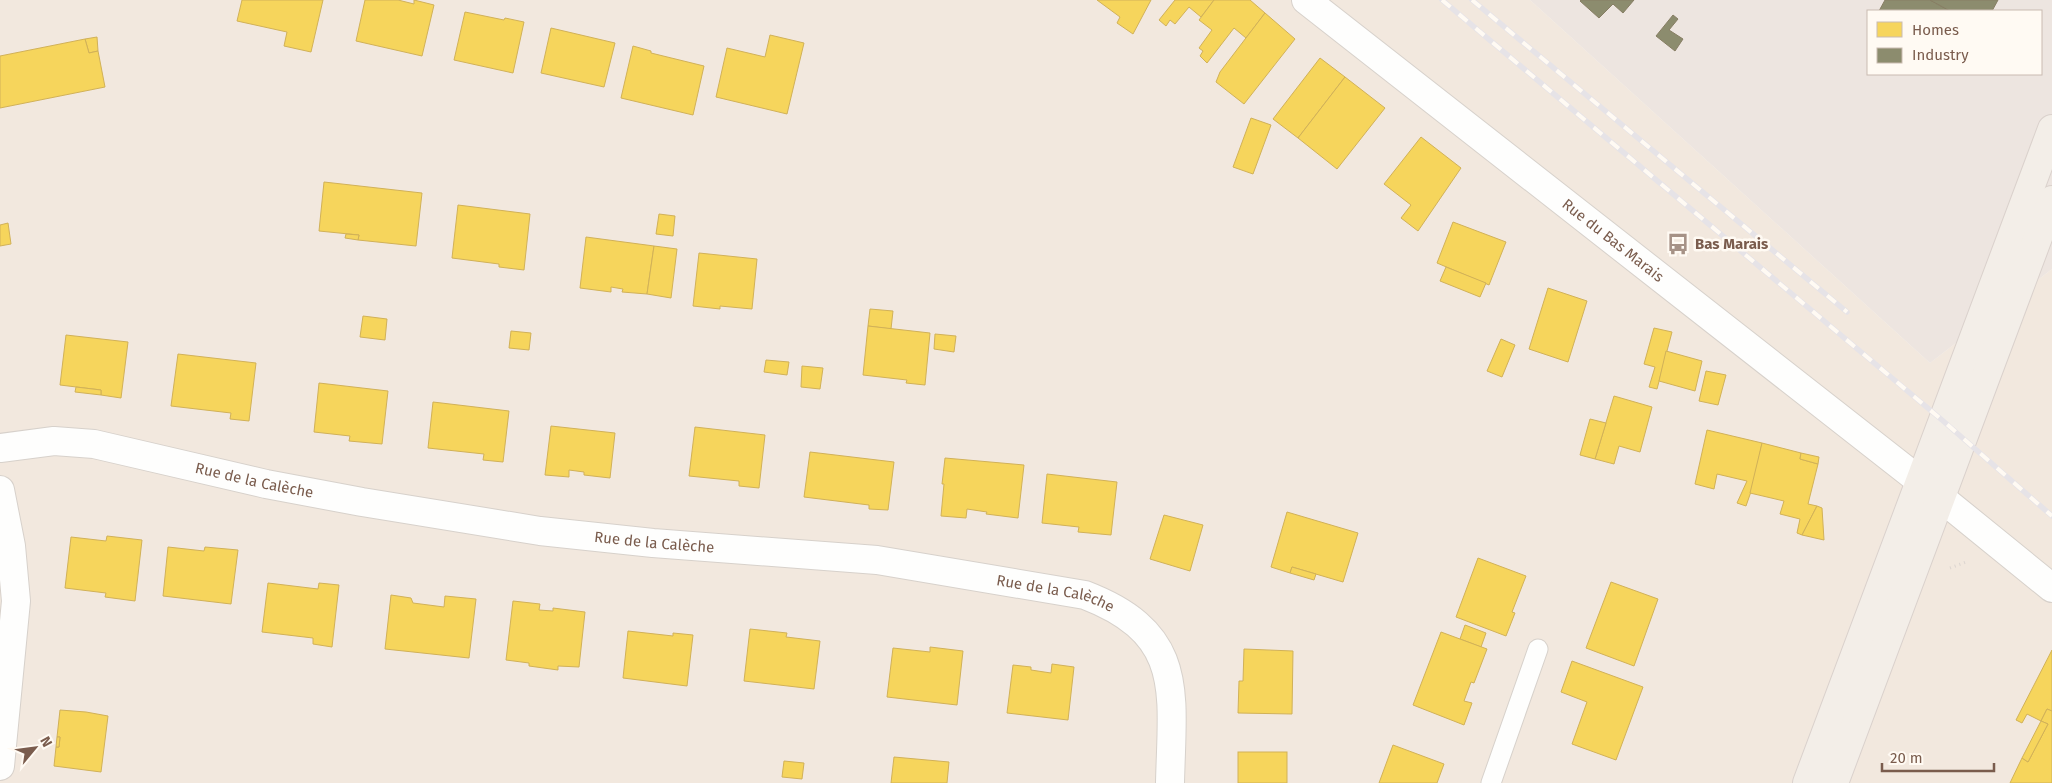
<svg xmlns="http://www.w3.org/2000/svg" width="2052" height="783" viewBox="0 0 2052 783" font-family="'Fira Sans',sans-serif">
  <rect width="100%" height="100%" fill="#f9f5f0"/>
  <polygon fill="#f2e8de" points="0,0 1530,0 1930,363 2052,269 2052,783 0,783"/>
  <path fill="#ede5e0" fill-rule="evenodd" d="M1530,0H2052V269L1930,363ZM1868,11H2041V74H1868Z"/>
  <g fill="#f6d55c" stroke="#d1b158">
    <polygon points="242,0 323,0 311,52 284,46 287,32 237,21"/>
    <polygon points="365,0 398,0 414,4 414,0 434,5 422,56 356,41"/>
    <polygon points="1097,0 1151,0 1133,34 1117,23 1120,17"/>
    <polygon points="1175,0 1214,0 1201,17 1189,7 1175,24 1170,20 1166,26 1159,20"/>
    <polygon points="1214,0 1250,0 1265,13 1246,38 1234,28 1207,63 1200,56 1203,51 1199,48 1212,30 1199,20"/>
    <polygon points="465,12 504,20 505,18 524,22 513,73 454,60"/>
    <polygon points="1265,13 1295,39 1244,104 1216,82 1220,72"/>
    <polygon points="551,28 615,43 604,87 541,73"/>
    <polygon points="770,35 804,43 787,114 716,97 727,48 765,57"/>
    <polygon points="97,37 98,51 89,53 85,39"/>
    <polygon points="85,39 89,53 98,51 105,87 0,108 0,56"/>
    <polygon points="633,46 651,51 651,53 704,66 693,115 621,98"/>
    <polygon points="1320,58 1345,77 1298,138 1273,119"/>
    <polygon points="1345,77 1385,108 1337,169 1298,138"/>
    <polygon points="1251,118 1271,125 1253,174 1233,167"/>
    <polygon points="1421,137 1461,168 1418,231 1401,218 1411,205 1384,184"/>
    <polygon points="324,182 422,193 416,246 358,240 359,235 319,231"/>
    <polygon points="458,205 530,214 524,270 499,267 499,264 452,258"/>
    <polygon points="659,214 675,216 673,236 656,234"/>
    <polygon points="1453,222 1506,242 1489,285 1437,263"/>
    <polygon points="8,223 11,244 0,246 0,225"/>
    <polygon points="346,234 359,235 358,240 345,238"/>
    <polygon points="586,237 654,246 647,294 622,292 623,289 611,287 611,292 580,288"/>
    <polygon points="654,246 677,249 671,298 647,294"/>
    <polygon points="699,253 757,259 752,309 720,306 720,309 693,306"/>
    <polygon points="1446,267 1486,283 1480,297 1440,281"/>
    <polygon points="1548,288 1587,301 1568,362 1529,349"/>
    <polygon points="870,309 893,311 891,329 868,326"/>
    <polygon points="363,316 387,319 385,340 360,337"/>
    <polygon points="868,326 930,333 925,385 906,383 907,380 863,375"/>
    <polygon points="1654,328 1672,332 1657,389 1649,387 1655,367 1644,364"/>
    <polygon points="511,331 531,333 529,350 509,348"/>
    <polygon points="935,334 956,336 954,352 934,349"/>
    <polygon points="66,335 128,342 121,398 101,395 101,390 60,385"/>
    <polygon points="1501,339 1515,345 1502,377 1487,371"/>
    <polygon points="1666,351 1702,361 1695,391 1659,381"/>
    <polygon points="178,354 256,363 249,421 230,419 231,413 171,406"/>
    <polygon points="766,360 789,362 787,375 764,372"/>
    <polygon points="802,366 823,368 820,389 801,387"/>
    <polygon points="1706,371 1726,375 1718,405 1699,401"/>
    <polygon points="319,383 388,391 382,444 349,441 350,436 314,432"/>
    <polygon points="76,387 101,390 101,395 75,392"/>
    <polygon points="1614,396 1652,407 1640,452 1619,446 1614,464 1595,459"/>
    <polygon points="433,402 509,411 503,462 483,460 484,454 428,448"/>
    <polygon points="1590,419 1606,423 1595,459 1580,455"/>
    <polygon points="551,426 615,433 610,478 584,475 584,472 569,470 569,477 545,475"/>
    <polygon points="695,427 765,435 759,488 739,486 739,481 689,476"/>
    <polygon points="1707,430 1762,443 1754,483 1746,506 1737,503 1747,481 1717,474 1714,489 1695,484"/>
    <polygon points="1762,443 1801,453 1800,459 1818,464 1808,504 1817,506 1802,535 1797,533 1800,519 1780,514 1784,501 1750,493"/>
    <polygon points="810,452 894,462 888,510 869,509 869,505 804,497"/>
    <polygon points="1801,453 1819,457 1818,464 1800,459"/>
    <polygon points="945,458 1024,465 1018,518 986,514 987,512 967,509 966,518 941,516 944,484 942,484"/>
    <polygon points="1047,474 1117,482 1111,535 1078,532 1079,527 1042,523"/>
    <polygon points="1817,506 1822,508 1824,540 1802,535"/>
    <polygon points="1287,512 1358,533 1343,582 1292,567 1290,573 1271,567"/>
    <polygon points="1164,515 1203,525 1190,571 1150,559"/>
    <polygon points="107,536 142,540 135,601 105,597 106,593 65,588 71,537 106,541"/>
    <polygon points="168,547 204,551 205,547 238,550 231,604 163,596"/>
    <polygon points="1478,558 1526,576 1512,612 1515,613 1506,636 1456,617"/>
    <polygon points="1292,567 1316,574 1314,580 1290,573"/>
    <polygon points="1611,582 1658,599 1634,666 1586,648"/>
    <polygon points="268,583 318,589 319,583 339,585 332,647 313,644 313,638 262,632"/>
    <polygon points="391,595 411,598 413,603 444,607 445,596 476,599 469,658 385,649"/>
    <polygon points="513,601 540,604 539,610 553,611 553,608 585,612 579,667 558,666 558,670 529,666 529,663 506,660"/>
    <polygon points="1465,625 1486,633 1481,647 1460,639"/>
    <polygon points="750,629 787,633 786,637 820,641 814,689 744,681"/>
    <polygon points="628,631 673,636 673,633 693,635 687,686 623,678"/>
    <polygon points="1441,632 1487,649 1474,683 1471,682 1464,701 1472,703 1464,725 1413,705"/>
    <polygon points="930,647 963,651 957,705 887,697 893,648 930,652"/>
    <polygon points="1244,649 1293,651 1292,714 1238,713 1239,681 1243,681"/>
    <polygon points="2052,650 2052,711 2047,709 2041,721 2027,714 2022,723 2016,720"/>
    <polygon points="1572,661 1643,687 1616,760 1572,744 1587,702 1561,692"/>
    <polygon points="1052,664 1074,667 1068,720 1007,713 1013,665 1031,667 1031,670 1051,673"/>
    <polygon points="2047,709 2052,711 2052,783 2010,783 2022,758 2028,762 2048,724 2041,721"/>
    <polygon points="60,710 86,712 108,716 101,772 54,766 56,747 59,747 60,737 57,737"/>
    <polygon points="2041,721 2048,724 2028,762 2022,758"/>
    <polygon points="57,737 60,737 59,747 56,747"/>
    <polygon points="1393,745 1444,764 1437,783 1379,783"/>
    <rect x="1238" y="752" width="49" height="31"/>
    <polygon points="894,757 949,762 947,783 891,783"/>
    <polygon points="784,761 804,763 802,779 782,777"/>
  </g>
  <g fill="#8c8c6e" stroke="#877e64">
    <polygon points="1581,0 1634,0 1623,13 1613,4 1599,18 1580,1"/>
    <polygon points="1885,0 1930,0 1950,11 1879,11"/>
    <polygon points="1930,0 1998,0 1992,11 1950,11"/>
    <polygon points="1673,15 1678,19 1669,30 1683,39 1675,51 1656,36"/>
  </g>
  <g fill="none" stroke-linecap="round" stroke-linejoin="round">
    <g stroke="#d7d1cb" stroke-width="21">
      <polyline id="lane" points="1491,783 1538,649"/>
    </g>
    <g stroke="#d7d1cb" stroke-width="30">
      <g id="street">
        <path id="s1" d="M1306,0L1920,481"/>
        <path id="s2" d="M0,448L54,441L94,444L266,484L362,502L540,531L653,543L877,560L1085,595C1186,634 1172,692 1170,783"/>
        <polyline points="0,490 11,546 16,601 0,766"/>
        <polyline points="1940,497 2052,588"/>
      </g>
    </g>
    <g stroke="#dad1cc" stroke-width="30">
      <g id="primary">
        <polyline points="1807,783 2052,129"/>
        <polyline points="1834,783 2052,200"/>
      </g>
    </g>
    <polyline stroke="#dcd5d0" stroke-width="3" stroke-dasharray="1 4" stroke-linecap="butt" points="1950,568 1966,562"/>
    <use href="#lane" stroke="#fefefd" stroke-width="19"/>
    <use href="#street" stroke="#fefefd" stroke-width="28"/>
    <use href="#primary" stroke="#f3eee8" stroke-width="28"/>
    <g stroke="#e6e3e7" stroke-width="5.5">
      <g id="rail">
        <polyline points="1442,0 1942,420 2052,516"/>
        <polyline points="1472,0 1847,312"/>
      </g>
    </g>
    <use href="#rail" stroke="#fffaf3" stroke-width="4" stroke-dasharray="11" stroke-linecap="butt"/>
  </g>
  <defs>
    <g id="bus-bare" transform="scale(1.725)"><path d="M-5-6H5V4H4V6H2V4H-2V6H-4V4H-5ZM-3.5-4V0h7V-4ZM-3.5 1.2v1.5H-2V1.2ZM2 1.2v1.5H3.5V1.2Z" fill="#a69286" stroke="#fffaf3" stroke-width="2.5" paint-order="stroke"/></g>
  </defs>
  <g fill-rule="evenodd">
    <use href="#bus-bare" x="1678" y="244"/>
  </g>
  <g text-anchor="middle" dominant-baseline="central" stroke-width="5" stroke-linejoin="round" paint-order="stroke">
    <g font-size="15" fill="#7a5c4d" stroke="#fffaf3">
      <text stroke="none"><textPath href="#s1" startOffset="390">Rue du Bas Marais</textPath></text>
      <text stroke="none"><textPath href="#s2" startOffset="259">Rue de la Calèche</textPath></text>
      <text stroke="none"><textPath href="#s2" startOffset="664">Rue de la Calèche</textPath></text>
      <text stroke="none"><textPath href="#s2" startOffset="1069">Rue de la Calèche</textPath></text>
    </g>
    <g font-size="15" font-weight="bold" fill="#7a5c4d" stroke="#fffaf3" text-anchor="start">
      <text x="1695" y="244">Bas Marais</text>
    </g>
  </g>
  <rect x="1867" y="10" width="175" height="65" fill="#fffaf3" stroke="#cabbb1"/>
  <rect x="1877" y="22" width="25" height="15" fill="#f6d55c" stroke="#cabbb1"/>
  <text x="1912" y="35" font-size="15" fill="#7a5c4d">Homes</text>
  <rect x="1877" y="48" width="25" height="15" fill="#8c8c6e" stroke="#cabbb1"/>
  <text x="1912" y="60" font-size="15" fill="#7a5c4d">Industry</text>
  <g transform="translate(35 748) rotate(61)" stroke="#fffaf3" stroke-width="4" paint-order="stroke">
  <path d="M0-4L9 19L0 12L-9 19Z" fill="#7a5c4d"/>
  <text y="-8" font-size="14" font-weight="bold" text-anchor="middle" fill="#7a5c4d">N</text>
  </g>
  <path d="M1882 763v8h112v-8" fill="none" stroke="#7a5c4d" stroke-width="2.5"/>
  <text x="1890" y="763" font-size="15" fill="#7a5c4d" stroke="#fffaf3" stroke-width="4" paint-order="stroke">20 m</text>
</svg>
